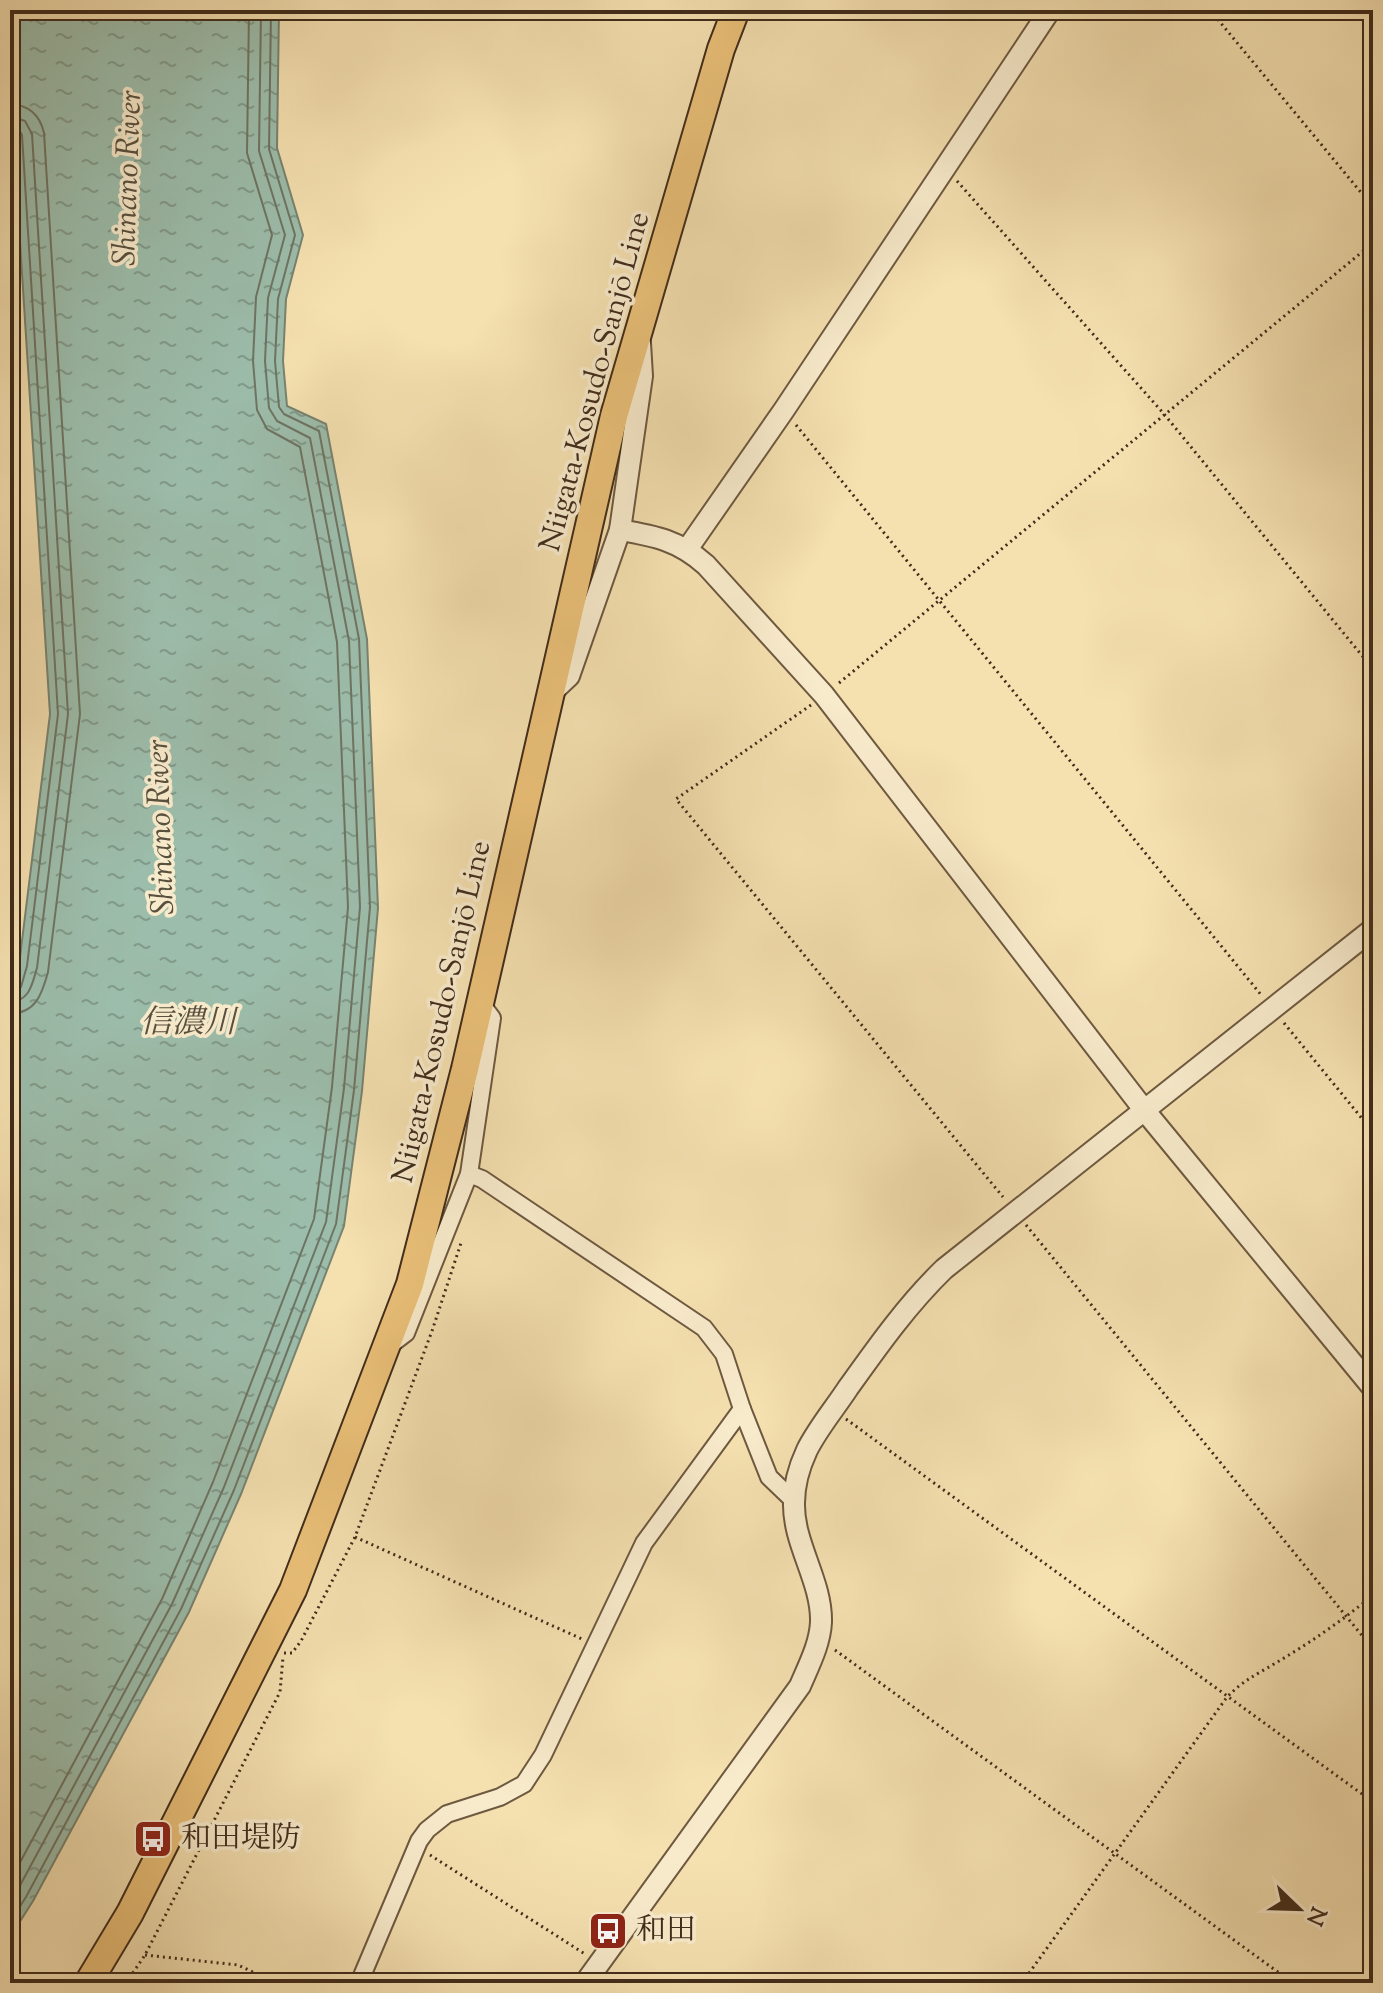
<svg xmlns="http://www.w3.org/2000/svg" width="1383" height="1993" viewBox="0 0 1383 1993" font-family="'Sorts Mill Goudy','Noto Serif JP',serif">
  <defs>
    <pattern id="water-ripples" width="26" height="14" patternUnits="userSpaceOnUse" patternTransform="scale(2)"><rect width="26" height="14" fill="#9cbdab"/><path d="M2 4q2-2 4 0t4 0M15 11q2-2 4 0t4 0" fill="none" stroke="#819a8a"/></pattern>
  </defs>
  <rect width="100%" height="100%" fill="#f5e0b0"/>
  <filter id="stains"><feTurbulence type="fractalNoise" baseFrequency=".0025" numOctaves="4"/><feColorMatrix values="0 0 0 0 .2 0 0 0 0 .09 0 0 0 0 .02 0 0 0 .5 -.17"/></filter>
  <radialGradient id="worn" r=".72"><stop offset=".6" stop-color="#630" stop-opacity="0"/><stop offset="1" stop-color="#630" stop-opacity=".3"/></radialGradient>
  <polygon fill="url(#water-ripples)" stroke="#788371" stroke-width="2" points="10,10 279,10 277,148 303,235 286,299 283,361 287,406 326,424 367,639 378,908 362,1091 344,1226 241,1494 189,1612 33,1901 10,1937 10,996 19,965 50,714 15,163"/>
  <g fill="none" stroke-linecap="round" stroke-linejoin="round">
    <g stroke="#6e7463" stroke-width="2">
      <path d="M10,104C29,105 40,115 44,133L80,714L48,972C42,994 36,1013 10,1014"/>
      <path d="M10,116L25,121L32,134L68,714L37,968C32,984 30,1001 10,1002"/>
      <polyline points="10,126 18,128 22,135 58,714 27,966 21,987 10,992"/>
      <polyline points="10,1881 162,1599 213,1482 314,1219 332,1087 348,907 337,642 300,447 267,429 257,410 253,361 256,297 272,235 247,153 249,10"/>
      <polyline points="10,1904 172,1604 224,1487 326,1222 344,1088 360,907 349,641 310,438 277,421 269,408 265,361 268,298 285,235 259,151 261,10"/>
      <polyline points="10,1922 26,1897 181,1609 234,1490 336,1224 354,1090 370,907 359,639 319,431 284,414 279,407 275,361 278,299 295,235 269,149 271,10"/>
    </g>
    <g stroke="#6e5940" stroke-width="20">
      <g id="minor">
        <polyline points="469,1174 482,1179 704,1328 724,1354 742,1409 769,1477 794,1501"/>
        <polyline points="389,1346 406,1333 469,1174 492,1018 480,1002"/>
        <polyline points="359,1983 419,1841 427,1830 447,1814 500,1797 524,1784 543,1755 644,1543 742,1409"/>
      </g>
    </g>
    <g stroke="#6e5940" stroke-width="24">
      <g id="tertiary">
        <path d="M620,530C655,536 678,540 706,565L824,695L1145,1111L1373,1388"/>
        <polyline points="688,548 784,410 1050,10"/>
        <polyline points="551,693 569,676 620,530 642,376 640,343"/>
        <path d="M585,1983L800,1686C809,1665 820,1644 821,1622C822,1581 793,1544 794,1503C794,1485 800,1465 807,1450C818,1428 835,1408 848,1388C878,1346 907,1305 944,1269L1373,929"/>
      </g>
    </g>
    <g stroke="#412c1b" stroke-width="30">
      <polyline id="primary" points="88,1983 130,1913 293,1590 410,1284 465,1069 614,416 721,49 736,10"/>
    </g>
    <g stroke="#412c1b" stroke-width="3" stroke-dasharray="2 4" stroke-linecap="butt">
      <polyline points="1210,10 1373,207"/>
      <polyline points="957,181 1164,414 1373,669"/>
      <polyline points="796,425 1262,996"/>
      <polyline points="10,619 13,619"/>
      <polyline points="839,683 1373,243"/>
      <polyline points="811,705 676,799 1003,1197"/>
      <polyline points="1284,1023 1373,1132"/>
      <polyline points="1026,1225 1373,1649"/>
      <polyline points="846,1419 1373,1802"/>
      <polyline points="355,1537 582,1639"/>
      <polyline points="835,1650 1293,1983"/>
      <polyline points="284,1653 292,1653 301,1641 355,1537 432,1331 462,1240"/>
      <polyline points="430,1855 585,1954"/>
      <polyline points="145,1955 238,1965 276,1983"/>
      <polyline points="615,1974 627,1983"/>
      <polyline points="126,1983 145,1955 280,1692 283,1657"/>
      <path d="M1022,1983L1227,1697C1244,1680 1254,1676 1274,1664C1308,1644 1342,1621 1373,1595"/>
    </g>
    <use href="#minor" stroke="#f8ebcc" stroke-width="16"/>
    <use href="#tertiary" stroke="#f8ebcc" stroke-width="20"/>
    <use href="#primary" stroke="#eac078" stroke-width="26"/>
  </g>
  <defs>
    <g id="bus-square" transform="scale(2)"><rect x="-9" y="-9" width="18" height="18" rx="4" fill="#8f2418" stroke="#f8ebcc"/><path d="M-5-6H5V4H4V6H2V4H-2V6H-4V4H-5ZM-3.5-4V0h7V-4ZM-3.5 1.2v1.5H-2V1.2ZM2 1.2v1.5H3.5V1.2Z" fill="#fff"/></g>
  </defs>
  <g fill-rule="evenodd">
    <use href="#bus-square" x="153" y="1839"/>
    <use href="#bus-square" x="608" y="1931"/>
  </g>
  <g text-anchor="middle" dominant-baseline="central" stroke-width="7" stroke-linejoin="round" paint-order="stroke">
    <g font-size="30" fill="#412c1b" stroke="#f8ebcc">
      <text transform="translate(596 382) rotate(-75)">Niigata-Kosudo-Sanjō Line</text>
      <text transform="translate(443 1012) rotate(-77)">Niigata-Kosudo-Sanjō Line</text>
    </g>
    <g font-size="30" fill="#412c1b" stroke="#f8ebcc" text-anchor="start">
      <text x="181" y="1839">和田堤防</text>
      <text x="636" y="1931">和田</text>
    </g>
    <g font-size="32" font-style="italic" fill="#58503f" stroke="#f8ebcc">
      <text transform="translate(129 178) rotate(-88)">Shinano River</text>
      <text transform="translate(162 827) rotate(-92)">Shinano River</text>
      <text x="188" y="1024">信濃川</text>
    </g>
  </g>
  <rect width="1383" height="1993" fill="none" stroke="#f5e0b0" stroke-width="40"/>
  <rect x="12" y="12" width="1359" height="1969" fill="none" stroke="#412c1b" stroke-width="4"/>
  <rect x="20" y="20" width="1343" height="1953" fill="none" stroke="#412c1b" stroke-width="2"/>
  <g transform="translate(1299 1909) rotate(113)" stroke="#f8ebcc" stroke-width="6" paint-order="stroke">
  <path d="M0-6L14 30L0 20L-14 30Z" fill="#412c1b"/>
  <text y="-12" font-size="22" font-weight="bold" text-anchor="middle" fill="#412c1b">N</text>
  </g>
  <rect width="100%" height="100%" filter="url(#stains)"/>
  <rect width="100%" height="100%" fill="url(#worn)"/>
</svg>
